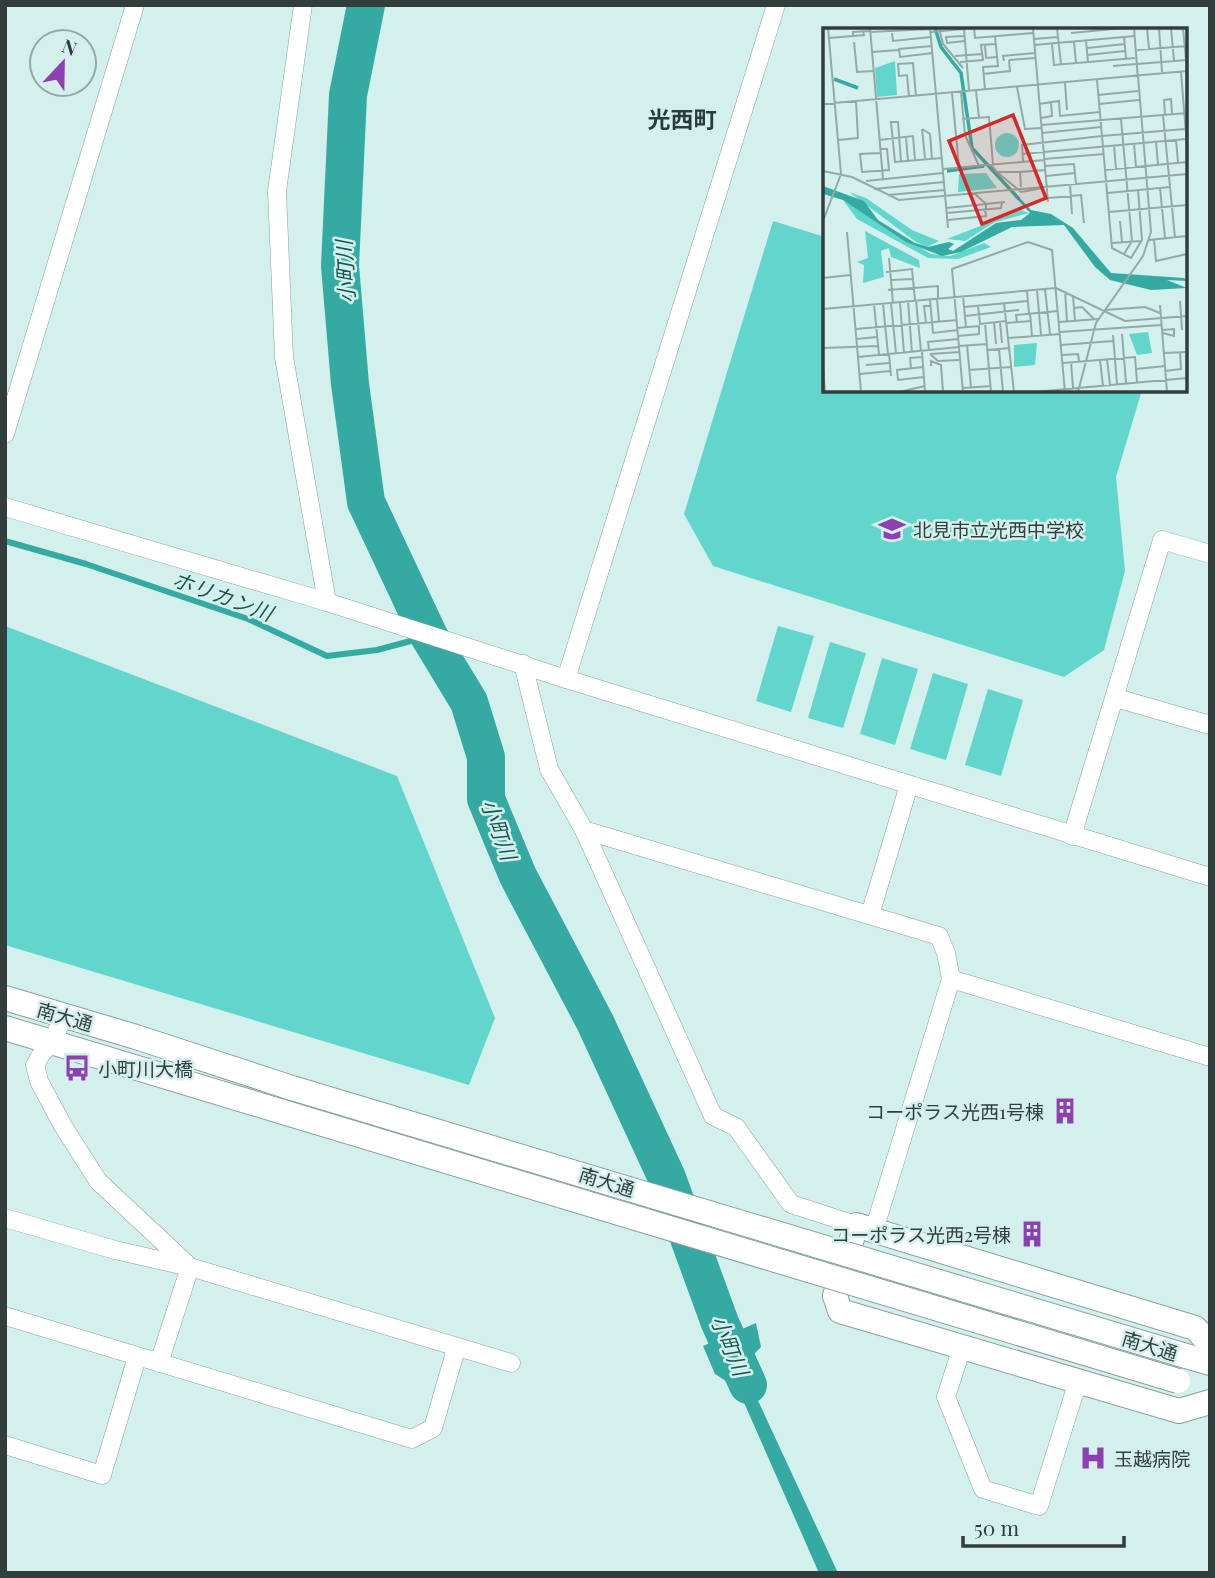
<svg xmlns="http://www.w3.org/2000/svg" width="1215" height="1578" viewBox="0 0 1215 1578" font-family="'Playfair Display','Noto Sans JP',serif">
  <rect width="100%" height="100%" fill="#d4f0ed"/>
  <g fill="#62d6cd">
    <polygon points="773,221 825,237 825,390 1142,390 1116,477 1125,571 1104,650 1064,677 713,566 684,514"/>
    <polygon points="5,626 397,776 495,1018 469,1085 5,945"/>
    <polygon points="778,626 814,636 791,712 756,701"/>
    <polygon points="830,642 866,653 843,728 808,718"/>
    <polygon points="882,658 918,669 895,745 860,734"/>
    <polygon points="933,673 968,684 946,760 910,749"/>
    <polygon points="988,689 1023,700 1001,776 965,765"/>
  </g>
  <polygon fill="#35aaa2" points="756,1323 761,1347 748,1360 748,1379 838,1573 819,1573 738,1389 715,1374 703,1346"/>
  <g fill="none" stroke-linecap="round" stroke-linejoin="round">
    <polyline stroke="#35aaa2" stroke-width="6" points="5,541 86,564 248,619 327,656 377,650 422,638"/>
    <polyline stroke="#35aaa2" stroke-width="38" points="366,5 348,95 340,266 350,384 366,502 429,636 469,702 486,757 486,799 518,876 595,1022 667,1178 720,1323 748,1385"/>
    <g stroke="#87a19f" stroke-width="19">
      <g id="street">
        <polyline points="303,5 277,191 284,357 327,602"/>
        <polyline points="5,434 135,5"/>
        <polyline points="5,507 327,602 566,679 1210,877"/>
        <polyline points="523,664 549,769 584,830 939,936 946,953 951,979"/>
        <polyline points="566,679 776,5"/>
        <polyline points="1116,698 1210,725"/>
        <polyline points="584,830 713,1116 736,1127 791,1204 856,1225"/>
        <polyline points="1072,836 1162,540 1210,554"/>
        <polyline points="870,915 909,785"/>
        <polyline points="63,1015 53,1042 42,1053 35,1065 39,1081 63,1126 98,1181 190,1267 511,1363"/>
        <polyline points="5,1218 115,1250 190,1267 159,1363"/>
        <polyline points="874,1230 951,979 1210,1057"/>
        <polyline points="5,1316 412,1439 433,1428 456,1349"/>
        <polyline points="962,1347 946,1397 983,1489 1039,1506 1078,1381"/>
        <polyline points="5,1445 102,1475 137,1357"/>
      </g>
    </g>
    <g stroke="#87a19f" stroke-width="26">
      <g id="secondary">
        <polyline points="5,998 136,1037 292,1088"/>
        <polyline points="5,1028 283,1112"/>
        <polyline points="1210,1344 1195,1328 856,1225 835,1296 840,1311 1179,1411 1210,1402"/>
        <polyline points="1186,1356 1210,1363"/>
      </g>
    </g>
    <use href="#street" stroke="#fff" stroke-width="18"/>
    <use href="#secondary" stroke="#fff" stroke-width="24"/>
    <g stroke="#87a19f" stroke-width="26" stroke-linecap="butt">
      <g id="secondary-bridge">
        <polyline points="292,1088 1186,1356"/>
        <polyline points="283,1112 1178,1381"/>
      </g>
    </g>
    <use href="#secondary-bridge" stroke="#fff" stroke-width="24"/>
  </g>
  <defs>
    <g id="school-bare" transform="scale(2.1)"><path d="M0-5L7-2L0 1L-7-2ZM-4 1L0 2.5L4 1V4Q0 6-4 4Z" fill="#8e40b1" stroke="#d4f0ed" stroke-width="2.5" paint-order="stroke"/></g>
    <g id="bus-bare" transform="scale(2.1)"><path d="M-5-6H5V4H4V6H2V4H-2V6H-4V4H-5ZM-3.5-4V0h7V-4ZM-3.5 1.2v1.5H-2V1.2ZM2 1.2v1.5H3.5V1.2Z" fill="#8e40b1" stroke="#d4f0ed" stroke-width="2.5" paint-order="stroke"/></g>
    <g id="building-bare" transform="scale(2.1)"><path d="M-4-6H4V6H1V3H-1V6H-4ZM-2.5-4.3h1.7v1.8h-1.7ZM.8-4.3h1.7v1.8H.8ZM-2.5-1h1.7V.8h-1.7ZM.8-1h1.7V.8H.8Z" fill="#8e40b1" stroke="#d4f0ed" stroke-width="2.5" paint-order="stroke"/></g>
    <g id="hospital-bare" transform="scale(2.1)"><path d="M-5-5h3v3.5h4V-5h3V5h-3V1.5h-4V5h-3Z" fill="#8e40b1" stroke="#d4f0ed" stroke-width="2.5" paint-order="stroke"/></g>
  </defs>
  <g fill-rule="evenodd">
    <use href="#school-bare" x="892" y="529"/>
    <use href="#bus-bare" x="77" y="1068"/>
    <use href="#building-bare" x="1065" y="1111"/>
    <use href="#building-bare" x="1032" y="1234"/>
    <use href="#hospital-bare" x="1093" y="1458"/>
  </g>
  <g text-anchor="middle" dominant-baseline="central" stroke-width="5" stroke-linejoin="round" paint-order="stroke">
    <g font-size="19" fill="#323e3c" stroke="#d4f0ed" text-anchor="start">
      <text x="913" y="529">北見市立光西中学校</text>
      <text x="98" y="1068">小町川大橋</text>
      <text x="1044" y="1111" text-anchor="end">コーポラス光西1号棟</text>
      <text x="1011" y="1234" text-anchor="end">コーポラス光西2号棟</text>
      <text x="1114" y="1458">玉越病院</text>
    </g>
    <g font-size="19" fill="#323e3c" stroke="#d4f0ed">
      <text transform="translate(65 1016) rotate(16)">南大通</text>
      <text transform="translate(607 1181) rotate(17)">南大通</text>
      <text transform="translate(1150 1345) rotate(17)">南大通</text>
    </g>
    <g font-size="21" font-style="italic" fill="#175752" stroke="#d4f0ed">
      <text transform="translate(344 272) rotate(-93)">小町川</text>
      <text transform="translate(223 595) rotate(20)">ホリカン川</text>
      <text transform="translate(500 829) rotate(70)">小町川</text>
      <text transform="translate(731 1345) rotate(67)">小町川</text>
    </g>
    <g font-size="23" font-weight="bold" fill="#253e3b" stroke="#d4f0ed">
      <text x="682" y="118">光西町</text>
    </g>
  </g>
  <g transform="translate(823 28)">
    <rect width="364" height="364" fill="#d4f0ed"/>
    <path d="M26,164L43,170L89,202L116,213L104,219L93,214ZM20,172L108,226L127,228L161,215L168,219L135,231L105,230L34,191ZM198,182L206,185L172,194L142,213L124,211ZM42,203L96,232L97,240L68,229L66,220L58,223L61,249L40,255L41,237L34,234L45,230Z" fill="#62d6cd"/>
    <path d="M72,33L74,67L54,69L52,40ZM172 117a12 12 0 1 1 24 0a12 12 0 1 1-24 0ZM163,145L174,160L135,164L136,146ZM325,304L329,325L314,327L306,306ZM214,315L212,337L191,339V317Z" fill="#62d6cd"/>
    <path d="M0,158L41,173L55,192L92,215L105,219L126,214L131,216L125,221L130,223L173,195L198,192L207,185L192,169L194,167L208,182L228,186L250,200L288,245L361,250L364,253L344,252L364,260L328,262L287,252L272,239L241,197L189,199L138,224L119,228L83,214L20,172L0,166Z" fill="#35aaa2"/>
    <path fill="none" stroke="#35aaa2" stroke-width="3.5" d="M112,0L118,19L138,45L149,120L196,171M11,51L35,60M124,143L161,138"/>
    <path fill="none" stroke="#93a9a6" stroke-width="2" d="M47,0L60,151M107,0L125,200M116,0L120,16L140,40M151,0L152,10L210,5M210,0L225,174M234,0L238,36M311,0L315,51M324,0L326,21M336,0L339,44M348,0L351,33M360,0L364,43M141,1L146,62M47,4L108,1M108,4L151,0M69,5L70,13L108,9M248,5L301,0M30,8V4L47,3M141,8L123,9L124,15L142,13M301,9L303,30M6,10L41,7L40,3M211,11L235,9M263,13L265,34M31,14L34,44L50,43M251,14L253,35M229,16L231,37L312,30M162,17L163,30L174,29M211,17L312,8M109,18L76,21L77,29L110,25M264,20L302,16M314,22L364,18M49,24L75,22M264,27L302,23M132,28L159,26M186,32L212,30M181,33L180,28L212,25M137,34L160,32L158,17L172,16M314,36L364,32M290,38L313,36M358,44L364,118M160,46L187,43L186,32M274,52L289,220L308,230L319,212L315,162M242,55L244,82M194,59L202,101L218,100M162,62L160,39L175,38L172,8M153,63L156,90M138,64L142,107L156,138M129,65L136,139M275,67L315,63M86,69L84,47L76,48L75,36L90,35L93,68M0,76L364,43M216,76L236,73L237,88L277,84M276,76L316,72M340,87L352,210M342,87L341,72L348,71L349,86M218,90L229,88L228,75M139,91L166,89L170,136M298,91L309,213L301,226M218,97L364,85M99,101L107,106L109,131M99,101L102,130M219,105L278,99M279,108L362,101M83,109L85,133M15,112L35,110L33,73M56,112L90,108L92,132M353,112L355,134M333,113L335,137M311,116L313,139M291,117L293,141M57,121H64L66,142L39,144L37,126L57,125M199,126L363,111M221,131L281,126M78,133L75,94H68L72,134L119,130M200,134L199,117L279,108M168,137L174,144H196M222,138L251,136L253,156M120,141L221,132M282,142L364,134M0,143L29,149L76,172L364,146M174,144L198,164L220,160M223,148L252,145M43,153L120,145M247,157L249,186M198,159L197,144L222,142M337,160L342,210M51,161L121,154M151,165L163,176L182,174M285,165L347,159M65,167L122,162M225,170L258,167L261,195M123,180L163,176V181M286,184L364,177M124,185L178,180L179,174M125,192L163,188L162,181M0,193L18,146L5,0M297,193L299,214M24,204L38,364M331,211L333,233L364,226M326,212L364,208M289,215L318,213M66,230L70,275M63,244L89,241L92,272M0,250L27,247M68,252L90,251M222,261L227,306M65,262L115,258V270M214,262L218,307M204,263L206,286M242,263L244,293M140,268L143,299M250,268L252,293M114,271L116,293M93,272L98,324M107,272L110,305L135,302M85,273L89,325M357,273L359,302M68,275L73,325M77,275L81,325M181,275L191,364M51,276L56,327M60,276L65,326M337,277L344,364M155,278L157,296L183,293M141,279L205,273M251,280L259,279L271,291M0,281L233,260L302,293L364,288M282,282L322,279L337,285M207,285L209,308M142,288L196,282M171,294L173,316M177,294L179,315M194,294L193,287L235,283M236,294L275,291M103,295L101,278H107M162,295L168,364M184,295L208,293M134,300L156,298V306L135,308M33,301L134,292M339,302L351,301V308L340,305M237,304L338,297M299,306L303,355M290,307L294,356M185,310L237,306M33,311L54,309M144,317L148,359M238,317L290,313M136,318L164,316M0,320L55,318M176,321L180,364M106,322L105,314L135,311M165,322L187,320M99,324L102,364M341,325L364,324M66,326L68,348M107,326L115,333L136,332M107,326L137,324M239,327L255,326L256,333M35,329L136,319M284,331L287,357M277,332L280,358M248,334L250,360M240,335L312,329L314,354M43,337L66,335M108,338V333L118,337L120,364M100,339L74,342L75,352L101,349M0,340L2,364M88,340L87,330L99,329M313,341L342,338M146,342L188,339M342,343L358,341L357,324M37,346L67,343M140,360L168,358M255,360L364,350M76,364L102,358M140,364L129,241L205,214L229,222L242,364M212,364L255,360M255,364L273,295L320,228L328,204L315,48"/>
    <path fill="#d62828" fill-opacity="0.15" stroke="#d62828" stroke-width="3.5" d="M190,87L223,170L159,196L126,113Z"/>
    <rect width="364" height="364" fill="none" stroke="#323e3c" stroke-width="3.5"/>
  </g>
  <rect width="1215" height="1578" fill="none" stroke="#323e3c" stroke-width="14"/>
  <g transform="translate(63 63) rotate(22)"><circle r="33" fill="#d4f0ed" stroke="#93a9a6" stroke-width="2"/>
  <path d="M0-5L12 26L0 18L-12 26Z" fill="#8e40b1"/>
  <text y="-10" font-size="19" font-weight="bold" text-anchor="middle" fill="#323e3c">N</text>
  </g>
  <path d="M963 1536v10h161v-10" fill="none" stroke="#323e3c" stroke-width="3.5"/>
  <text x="974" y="1536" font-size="21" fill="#323e3c" stroke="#d4f0ed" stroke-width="5" paint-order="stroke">50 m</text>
</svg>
